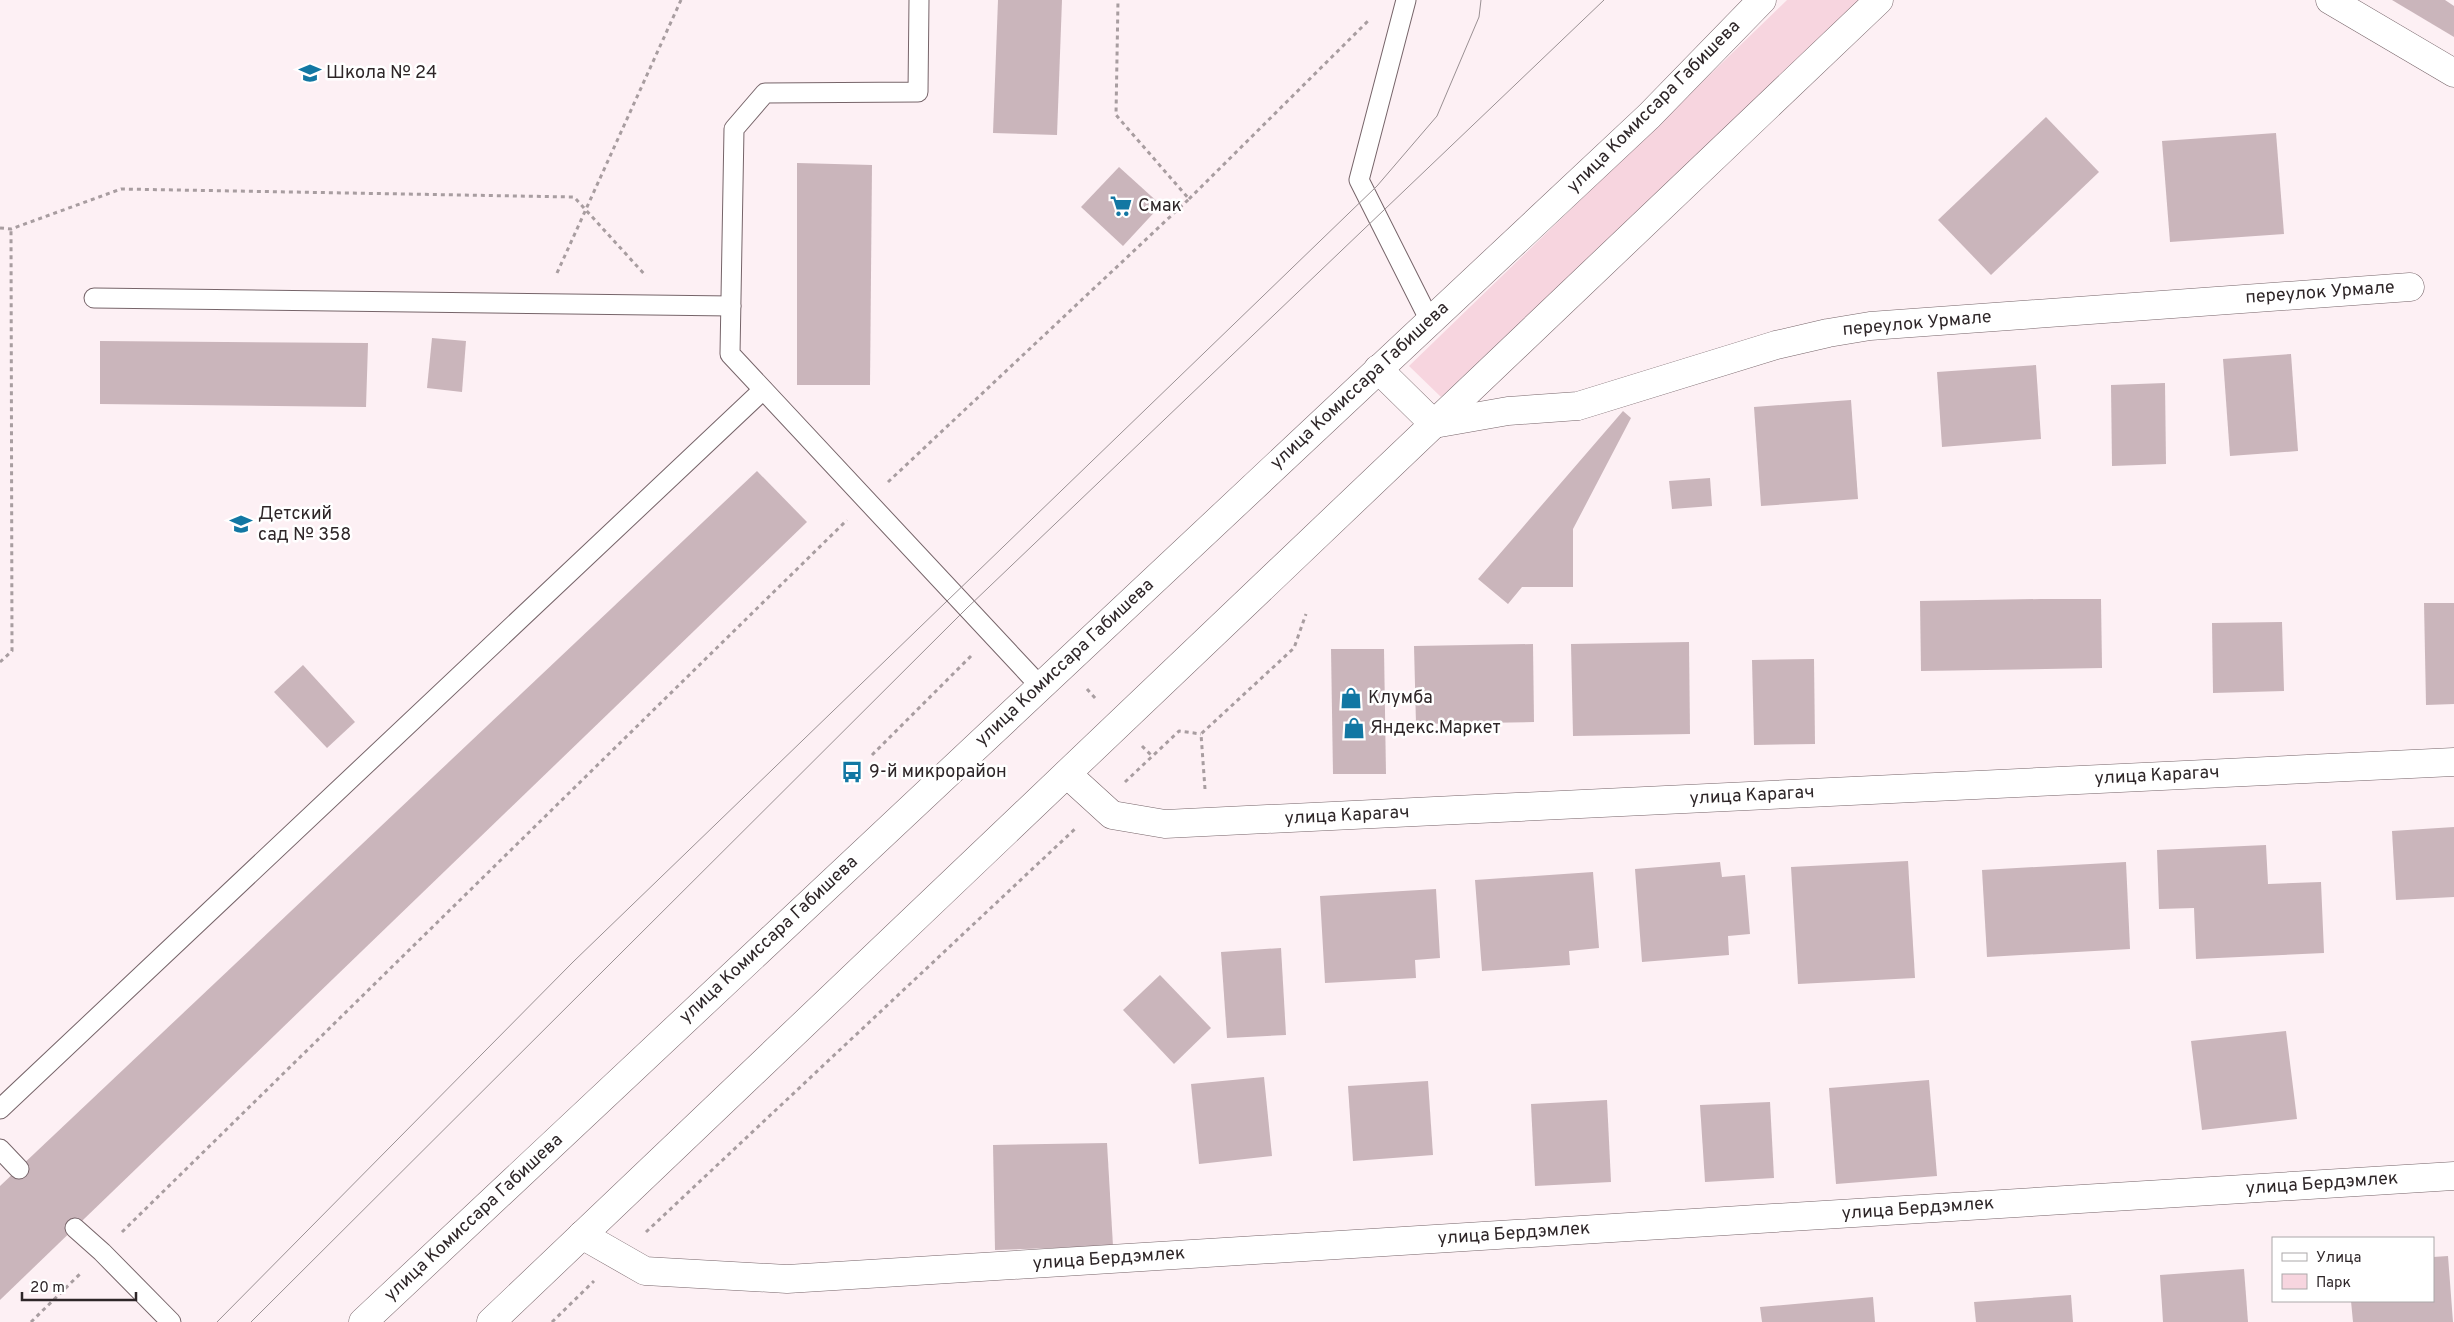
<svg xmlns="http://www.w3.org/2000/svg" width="2454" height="1322" viewBox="0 0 2454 1322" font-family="Overpass,sans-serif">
  <rect width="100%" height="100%" fill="#fdf0f4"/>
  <polygon fill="#f7d5df" points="1787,0 1862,0 1441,397 1409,366"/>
  <g fill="#cab5bb">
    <polygon points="998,0 1062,0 1057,135 993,133"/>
    <polygon points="2392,0 2445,0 2454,6 2454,37"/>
    <polygon points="2046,117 2099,172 1991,275 1938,220"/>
    <polygon points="2276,133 2284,234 2170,242 2162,141"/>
    <polygon points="797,163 872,165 870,385 797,385"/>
    <polygon points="1119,167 1161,205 1123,246 1081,207"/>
    <polygon points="432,338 466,341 462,392 427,388"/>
    <polygon points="100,341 368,343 366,407 100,404"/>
    <polygon points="2291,354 2298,451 2230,456 2223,359"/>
    <polygon points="2036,365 2041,439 1942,447 1937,372"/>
    <polygon points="2165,383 2166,464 2112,466 2111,385"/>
    <polygon points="1851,400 1858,499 1761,506 1754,407"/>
    <polygon points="1623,411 1631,418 1573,529 1573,587 1522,587 1508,604 1478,579"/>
    <polygon points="757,471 807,522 0,1300 0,1186"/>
    <polygon points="1710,478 1712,506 1672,509 1669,481"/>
    <polygon points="2041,599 2101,599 2102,668 1921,671 1920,601"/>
    <polygon points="2424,603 2454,603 2454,704 2426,705"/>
    <polygon points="2282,622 2284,691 2213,693 2212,623"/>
    <polygon points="1689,642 1690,734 1573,736 1571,644"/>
    <polygon points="1533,644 1534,722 1416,724 1414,646"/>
    <polygon points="1331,649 1384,649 1386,774 1333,774"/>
    <polygon points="1814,659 1815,744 1754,745 1752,660"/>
    <polygon points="303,665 355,722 327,748 274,692"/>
    <polygon points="2454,827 2454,897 2396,900 2392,831"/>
    <polygon points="2266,845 2268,884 2321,882 2324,953 2196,959 2194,908 2159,909 2157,850"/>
    <polygon points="1908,861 1915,978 1798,984 1791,867"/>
    <polygon points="1720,862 1722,877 1745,875 1750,934 1728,936 1729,955 1642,962 1635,869"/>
    <polygon points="2126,862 2130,949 1987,957 1982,870"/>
    <polygon points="1593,872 1599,948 1569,951 1570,965 1482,971 1475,880"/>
    <polygon points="1436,889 1440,958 1415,960 1416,978 1325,983 1320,896"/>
    <polygon points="1281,948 1286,1035 1227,1038 1221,952"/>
    <polygon points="1160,975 1211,1028 1174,1064 1123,1010"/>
    <polygon points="2286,1031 2297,1119 2202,1130 2191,1041"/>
    <polygon points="1264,1077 1272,1156 1199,1164 1191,1084"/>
    <polygon points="1929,1080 1937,1176 1836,1184 1829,1088"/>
    <polygon points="1428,1081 1433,1155 1353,1161 1348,1086"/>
    <polygon points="1607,1100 1611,1182 1535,1186 1531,1104"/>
    <polygon points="1770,1102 1774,1178 1705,1182 1700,1105"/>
    <polygon points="1107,1143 1113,1246 995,1250 993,1145"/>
    <polygon points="2448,1256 2453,1322 2353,1322 2351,1301 2433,1301 2433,1257"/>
    <polygon points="2244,1269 2248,1322 2163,1322 2160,1275"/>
    <polygon points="2071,1295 2073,1322 1976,1322 1974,1302"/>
    <polygon points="1873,1297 1875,1322 1762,1322 1760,1307"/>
  </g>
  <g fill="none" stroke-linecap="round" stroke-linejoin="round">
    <g stroke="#766469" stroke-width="21">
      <g id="service">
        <polyline points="919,0 918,92 765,93 734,129 730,354 1040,686"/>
        <polyline points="1406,0 1359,180 1430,321"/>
        <polyline points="94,298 731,306"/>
        <polyline points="0,1109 763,390"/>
        <polyline points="0,1149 19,1169"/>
        <polyline points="75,1228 102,1252 171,1322"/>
      </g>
    </g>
    <g stroke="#766469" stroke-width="29">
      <g id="minor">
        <polyline points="2330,0 2454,73"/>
        <polyline points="1378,369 1434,424 1508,411 1578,406 1776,345 1828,333 1870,326 2410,287"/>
        <polyline points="1067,774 1112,815 1165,824 2454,762"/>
        <polyline points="582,1235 645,1271 787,1279 2454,1176"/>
      </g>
    </g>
    <g stroke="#766469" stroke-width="29">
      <g id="tertiary">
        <polyline points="363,1322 1649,116 1762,0"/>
        <polyline points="491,1322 1879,0"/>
      </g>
    </g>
    <g stroke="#a89da0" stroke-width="3" stroke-dasharray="4 4" stroke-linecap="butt">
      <polyline points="1189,199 1369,20"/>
      <polyline points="0,228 11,229 121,189 574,197 646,276"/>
      <polyline points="557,273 681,0"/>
      <polyline points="888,482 1189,199 1116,115 1118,0"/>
      <polyline points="0,662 12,651 11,229"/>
      <polyline points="1087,689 1096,699"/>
      <polyline points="1142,746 1152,756"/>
      <polyline points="872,755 972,655"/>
      <polyline points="1125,782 1179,731 1201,734"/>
      <polyline points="1205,789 1201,734 1294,648 1306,614"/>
      <polyline points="122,1232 847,520"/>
      <polyline points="646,1232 1077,827"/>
      <polyline points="31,1322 82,1272"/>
      <polyline points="552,1322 594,1281"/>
    </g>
    <use href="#service" stroke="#fff" stroke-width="19"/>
    <use href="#minor" stroke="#fff" stroke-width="28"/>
    <use href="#tertiary" stroke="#fff" stroke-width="28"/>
    <g stroke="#9a9093" stroke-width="1">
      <polyline points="217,1322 573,962 1377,186 1437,116 1479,17 1481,0"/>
      <polyline points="251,1322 967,608 1604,0"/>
    </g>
  </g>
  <defs>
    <g id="school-bare" transform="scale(1.725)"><path d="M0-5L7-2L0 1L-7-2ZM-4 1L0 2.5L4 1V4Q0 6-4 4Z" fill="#1277a3" stroke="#fff" stroke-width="2.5" paint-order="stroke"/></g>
    <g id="supermarket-bare" transform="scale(1.725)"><path d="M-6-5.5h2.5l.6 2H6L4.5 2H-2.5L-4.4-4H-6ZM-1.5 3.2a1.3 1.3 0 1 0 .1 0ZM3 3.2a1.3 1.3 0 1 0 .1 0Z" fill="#1277a3" stroke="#fff" stroke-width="2.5" paint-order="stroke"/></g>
    <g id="shop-bare" transform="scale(1.725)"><path d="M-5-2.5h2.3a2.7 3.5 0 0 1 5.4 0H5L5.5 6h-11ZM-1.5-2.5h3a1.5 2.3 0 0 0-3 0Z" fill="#1277a3" stroke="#fff" stroke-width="2.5" paint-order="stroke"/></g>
    <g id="bus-bare" transform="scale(1.725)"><path d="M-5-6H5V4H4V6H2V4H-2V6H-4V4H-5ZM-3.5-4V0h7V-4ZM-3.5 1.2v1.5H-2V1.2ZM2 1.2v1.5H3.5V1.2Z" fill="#1277a3" stroke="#fff" stroke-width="2.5" paint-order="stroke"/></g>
  </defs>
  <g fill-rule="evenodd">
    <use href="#school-bare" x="310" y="73"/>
    <use href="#supermarket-bare" x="1121" y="206"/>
    <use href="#school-bare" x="241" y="524"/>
    <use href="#shop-bare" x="1351" y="698"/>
    <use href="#shop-bare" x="1354" y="728"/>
    <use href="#bus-bare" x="852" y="772"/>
  </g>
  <g text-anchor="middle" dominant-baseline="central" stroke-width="5" stroke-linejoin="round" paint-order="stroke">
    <g font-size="18" fill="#2e2628" stroke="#fff" text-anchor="start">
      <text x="326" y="73">Школа № 24</text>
      <text x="1138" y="206">Смак</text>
      <text x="258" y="514">Детский<tspan x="258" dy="21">сад № 358</tspan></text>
      <text x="1368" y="698">Клумба</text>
      <text x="1370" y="728">Яндекс.Маркет</text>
      <text x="869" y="772">9-й микрорайон</text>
    </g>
    <g font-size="18" fill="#2e2628" stroke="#fff">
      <text transform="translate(1654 107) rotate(-45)">улица Комиссара Габишева</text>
      <text transform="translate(2320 293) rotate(-4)">переулок Урмале</text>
      <text transform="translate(1917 324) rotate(-5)">переулок Урмале</text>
      <text transform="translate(1360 386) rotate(-43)">улица Комиссара Габишева</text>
      <text transform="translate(1065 663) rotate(-43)">улица Комиссара Габишева</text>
      <text transform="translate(2157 776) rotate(-3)">улица Карагач</text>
      <text transform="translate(1752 796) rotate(-3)">улица Карагач</text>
      <text transform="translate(1347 816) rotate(-3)">улица Карагач</text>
      <text transform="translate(769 940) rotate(-43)">улица Комиссара Габишева</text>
      <text transform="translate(2322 1184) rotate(-4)">улица Бердэмлек</text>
      <text transform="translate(1918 1209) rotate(-4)">улица Бердэмлек</text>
      <text transform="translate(474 1218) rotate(-43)">улица Комиссара Габишева</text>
      <text transform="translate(1514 1234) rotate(-4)">улица Бердэмлек</text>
      <text transform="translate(1109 1259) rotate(-4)">улица Бердэмлек</text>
    </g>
  </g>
  <rect x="2272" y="1237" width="162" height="65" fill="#ffffff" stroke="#aba8a9"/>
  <rect x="2282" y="1253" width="25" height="8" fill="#ffffff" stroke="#aba8a9"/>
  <text x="2316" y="1262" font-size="15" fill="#2e2628">Улица</text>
  <rect x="2282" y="1274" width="25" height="15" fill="#f7d5df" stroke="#aba8a9"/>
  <text x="2316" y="1287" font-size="15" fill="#2e2628">Парк</text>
  <path d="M22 1292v8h114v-8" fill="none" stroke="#2e2628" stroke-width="2.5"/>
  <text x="30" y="1292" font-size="15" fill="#2e2628" stroke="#ffffff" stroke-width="4" paint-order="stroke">20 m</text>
</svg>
